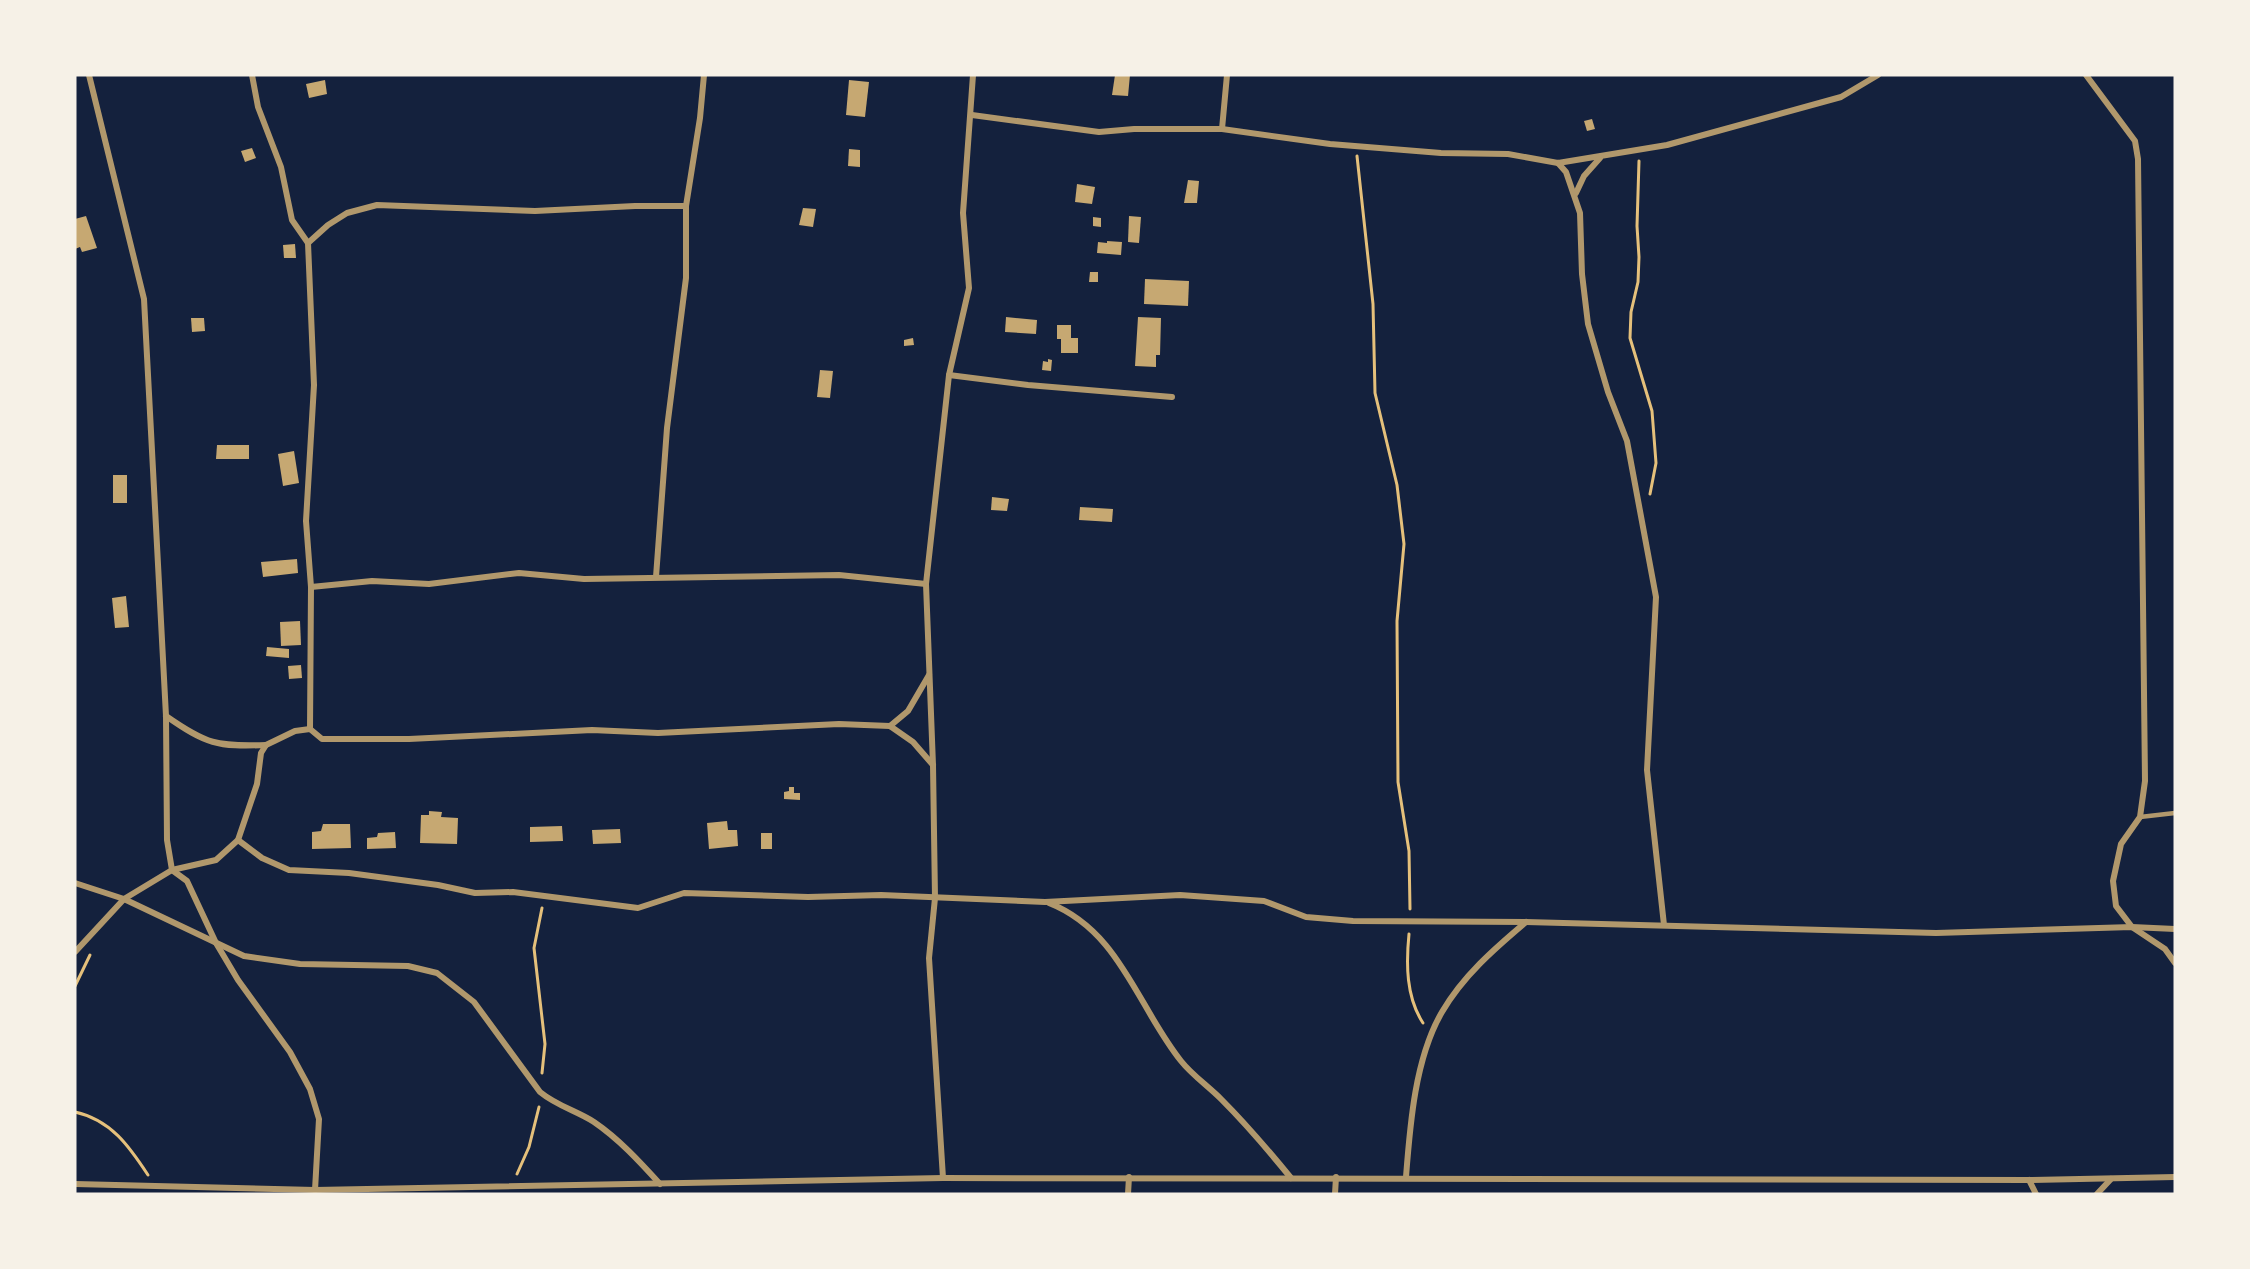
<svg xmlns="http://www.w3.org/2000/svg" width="2250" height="1269" viewBox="0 0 2250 1269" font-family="'Source Serif 4',serif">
  <rect width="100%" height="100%" fill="#14213d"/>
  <g fill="#c6a872">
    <polygon points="1115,75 1130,75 1128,96 1112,95"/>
    <polygon points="325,80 327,94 309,98 306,84"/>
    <polygon points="849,80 869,82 865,117 846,115"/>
    <polygon points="1592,119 1595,129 1587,131 1584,121"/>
    <polygon points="252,148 256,158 245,162 241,151"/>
    <polygon points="849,149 860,150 860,167 848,166"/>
    <polygon points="1188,180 1199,181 1197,203 1184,203"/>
    <polygon points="1077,184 1095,187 1092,204 1075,202"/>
    <polygon points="803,208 816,209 813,227 799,225"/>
    <polygon points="86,216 97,248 82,252 80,247 75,249 75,219"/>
    <polygon points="1129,216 1141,217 1139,243 1128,242"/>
    <polygon points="1093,217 1101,218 1101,227 1093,226"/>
    <polygon points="1107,241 1122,242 1121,255 1097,253 1098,242 1107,243"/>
    <polygon points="295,244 296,258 284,258 283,245"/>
    <polygon points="1090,272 1098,272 1098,282 1089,282"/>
    <polygon points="1145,279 1189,281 1188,306 1144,304"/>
    <polygon points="1006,317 1037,320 1036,334 1005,332"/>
    <polygon points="1138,317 1161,318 1160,355 1156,355 1156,367 1135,366"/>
    <polygon points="191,318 204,318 205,331 192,332"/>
    <polygon points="1057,325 1071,325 1071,338 1078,338 1078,353 1061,353 1061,339 1057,339"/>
    <polygon points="913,338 914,345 904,346 904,340"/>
    <polygon points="1048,359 1052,360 1051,371 1042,370 1043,361 1048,362"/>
    <polygon points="820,370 833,371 830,398 817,397"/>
    <polygon points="217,445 249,445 249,459 216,459"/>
    <polygon points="294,451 299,483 283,486 278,454"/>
    <rect x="113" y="475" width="14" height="28"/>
    <polygon points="992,497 1009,499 1007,511 991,510"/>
    <polygon points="1080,507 1113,509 1112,522 1079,520"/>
    <polygon points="297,559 298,573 263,577 261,562"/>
    <polygon points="126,596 129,627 115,628 112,598"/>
    <polygon points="300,621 301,645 281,646 280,622"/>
    <polygon points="267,647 289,649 289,658 266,656"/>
    <polygon points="301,665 302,678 289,679 288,666"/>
    <polygon points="789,787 794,787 794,793 800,793 800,800 784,799 784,792 789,791"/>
    <polygon points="429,811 442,812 441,817 458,818 457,844 420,843 421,815 429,815"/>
    <polygon points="727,821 728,830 737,830 738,846 709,849 707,823"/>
    <polygon points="323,824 350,824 351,848 312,849 312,832 321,831"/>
    <polygon points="562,826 563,841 530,842 530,827"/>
    <polygon points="620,829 621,843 593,844 592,830"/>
    <polygon points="395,832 396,848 367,849 367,838 377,837 378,833"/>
    <rect x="761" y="833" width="11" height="16"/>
  </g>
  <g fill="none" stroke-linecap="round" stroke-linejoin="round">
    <g stroke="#e5c07b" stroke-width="3">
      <polyline points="1357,156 1373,304 1375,393 1397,485 1404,544 1397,621 1398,782 1409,851 1410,909"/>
      <polyline points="1639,161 1637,226 1639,257 1638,282 1631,312 1630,338 1652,411 1656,463 1650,494"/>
      <path d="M1409,934C1406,964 1406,997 1423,1023"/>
      <polyline points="75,986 90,955"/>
      <polyline points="542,1073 545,1044 534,948 542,908"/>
      <path d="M75,1112C111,1120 129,1146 148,1175"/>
      <polyline points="517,1174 529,1147 539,1107"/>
    </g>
    <polyline stroke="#b1986c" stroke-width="4.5" points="2140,817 2175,813"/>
    <g stroke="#b1986c" stroke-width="6">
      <polyline points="89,75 144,299 166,716 167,840 172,870 187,881 216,943 238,980 290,1052 310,1089 319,1119 315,1190"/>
      <polyline points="252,75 258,107 281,167 292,220 308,243 314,385 306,521 311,587 310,729 322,739 409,739 592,730 658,733 839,724 890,726 913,742 933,765"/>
      <polyline points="2086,75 2135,141 2138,159 2145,781 2140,817 2121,844 2113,881 2116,906 2132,927 2165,949 2175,963"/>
      <polyline points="972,115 1099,132 1134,129 1222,129 1330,144 1441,153 1508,154 1558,163 1667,145 1841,97 1878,75"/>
      <polyline points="1222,129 1227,75"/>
      <polyline points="1558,163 1566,172 1580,213 1582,274 1588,324 1608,392 1627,441 1656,597 1647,770 1664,925"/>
      <polyline points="1576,193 1584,176 1600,158"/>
      <polyline points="308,243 328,225 347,213 377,205 535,211 635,206 686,206"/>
      <polyline points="949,375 1028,385 1172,397"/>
      <polyline points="656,577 667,428 686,278 686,206 700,118 704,75"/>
      <polyline points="311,587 372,581 429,584 519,573 584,579 839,575 926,584"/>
      <path d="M166,716C206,744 217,747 266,745"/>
      <polyline points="890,726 908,711 929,675"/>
      <polyline points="238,840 262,858 289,870 349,873 438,885 475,893 513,892 638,908 684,893 808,897 881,895 1045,902 1180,895 1264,901 1306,917 1353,921 1526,922 1936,933 2132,927 2175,929"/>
      <path d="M75,883L124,899L244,956L300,964L408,966L437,973L474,1002L540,1092C557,1106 577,1111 594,1122C619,1139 640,1162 660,1184"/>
      <path d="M1049,903C1120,931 1137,1006 1181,1061C1192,1075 1208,1086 1221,1099C1246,1124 1269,1151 1291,1178"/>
      <polyline points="75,952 124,899 172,870 216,860 238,840 257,784 261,753 266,745 295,731 310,729"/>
      <path d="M1406,1177C1410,1125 1415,1058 1442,1012C1463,976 1494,949 1526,922"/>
      <polyline points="943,1178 929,958 935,898 933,765 926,584 949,375 969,288 963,213 973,75"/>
      <polyline points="2029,1180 2036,1194"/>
      <polyline points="75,1184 315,1190 943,1178 2029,1180 2175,1177"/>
      <polyline points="1128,1194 1129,1177"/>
      <polyline points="1335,1194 1336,1177"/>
      <polyline points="2097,1194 2111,1179"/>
    </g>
  </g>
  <rect width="2250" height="1269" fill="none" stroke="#f6f1e7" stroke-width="153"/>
</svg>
